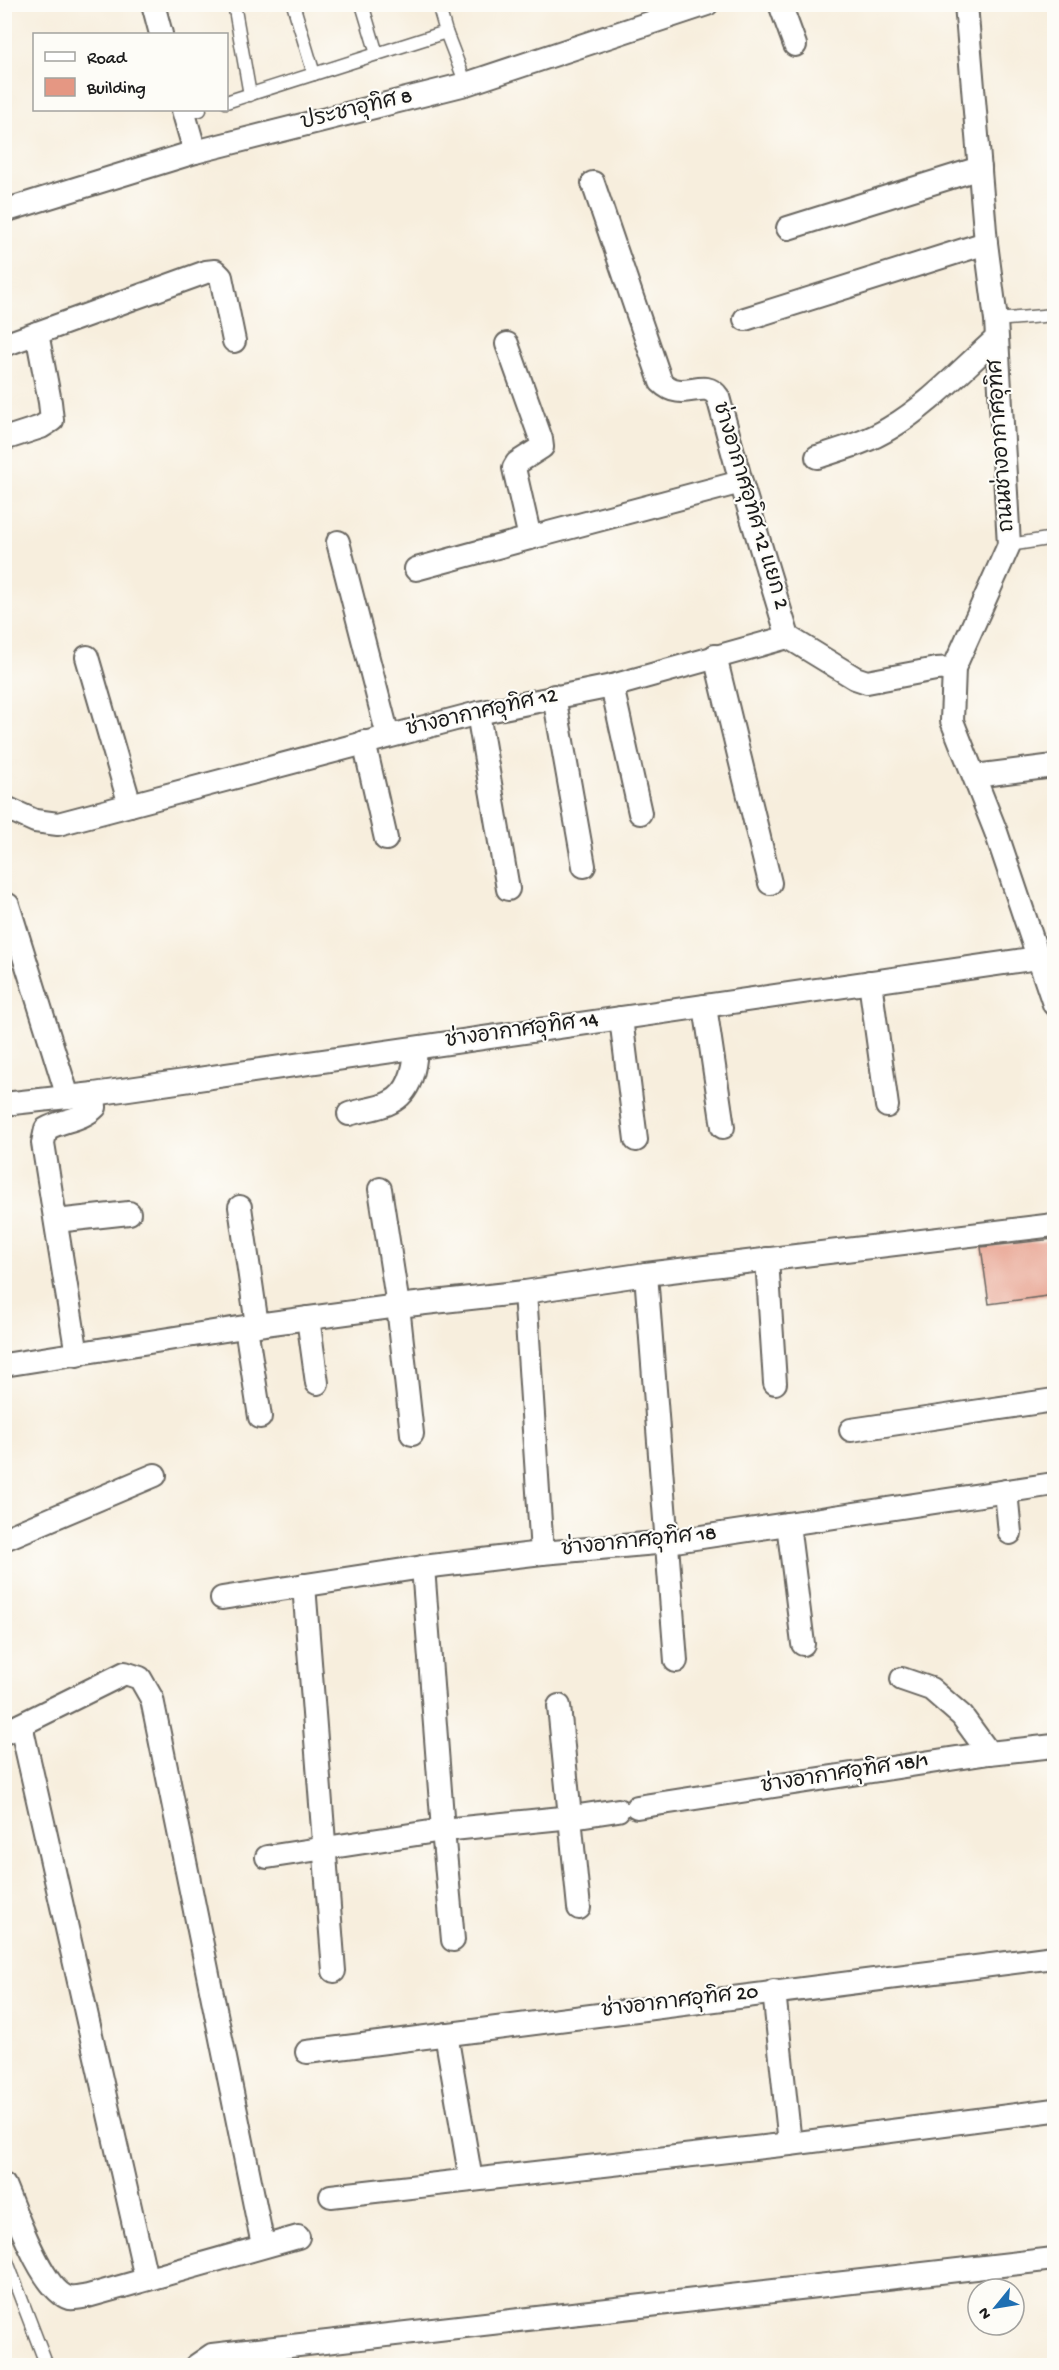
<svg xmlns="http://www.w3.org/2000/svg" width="1059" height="2370" viewBox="0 0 1059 2370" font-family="'Gochi Hand','Playpen Sans Thai',sans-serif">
  <rect width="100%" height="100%" fill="#fdfcf7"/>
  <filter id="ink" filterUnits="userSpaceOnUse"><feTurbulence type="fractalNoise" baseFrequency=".0167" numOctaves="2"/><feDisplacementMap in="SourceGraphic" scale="12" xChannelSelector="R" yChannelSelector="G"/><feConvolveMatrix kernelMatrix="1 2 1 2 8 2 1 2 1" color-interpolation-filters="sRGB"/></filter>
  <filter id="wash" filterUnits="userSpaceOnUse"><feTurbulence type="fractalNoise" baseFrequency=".008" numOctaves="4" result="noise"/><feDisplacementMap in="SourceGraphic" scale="24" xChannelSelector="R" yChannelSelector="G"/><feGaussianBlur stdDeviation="1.35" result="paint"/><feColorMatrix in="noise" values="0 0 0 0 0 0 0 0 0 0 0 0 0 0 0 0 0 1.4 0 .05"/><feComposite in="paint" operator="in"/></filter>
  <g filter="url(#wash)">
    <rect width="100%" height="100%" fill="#f7eedd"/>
    <g id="blocks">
      <polygon fill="#e59783" points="1054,1239 1054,1295 989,1304 981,1247"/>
    </g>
  </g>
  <g filter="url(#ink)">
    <use href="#blocks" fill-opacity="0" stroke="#696660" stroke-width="1.5"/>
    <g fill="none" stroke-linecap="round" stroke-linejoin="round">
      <g stroke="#696660" stroke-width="15">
        <g id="service">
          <polyline points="234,4 250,95"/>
          <polyline points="293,4 314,74"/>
          <polyline points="362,4 377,54"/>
          <polyline points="446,32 466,84"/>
          <polyline points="226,102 446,32 438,4"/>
          <polyline points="184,114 200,110"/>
          <polyline points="996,320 1054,315"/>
          <polyline points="1009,545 1054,538"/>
          <polyline points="4,2254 47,2366"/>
        </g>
      </g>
      <g stroke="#696660" stroke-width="26">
        <g id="minor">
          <polyline points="153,4 161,34"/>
          <polyline points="780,4 795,45"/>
          <polyline points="966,4 986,243 996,320 1009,545 954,668 952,721 996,832 1054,1004"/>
          <polyline points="183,110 195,152"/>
          <path d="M593,183L661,382C683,404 704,376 718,397L741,482L788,637"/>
          <polyline points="4,211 195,152 466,84 707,4"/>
          <polyline points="788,228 980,168"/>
          <polyline points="745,319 986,243"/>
          <polyline points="507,344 541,439 542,447 517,463 514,468 530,538 741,482"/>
          <polyline points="4,345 206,272 215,271 221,277 234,341"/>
          <polyline points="4,439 41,427 52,420 50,402 37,333"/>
          <path d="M817,457C842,449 868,442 890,428C929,405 962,369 996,339"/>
          <polyline points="338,542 388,736"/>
          <polyline points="416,569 530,538"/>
          <polyline points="715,656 770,883"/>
          <polyline points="87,657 130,805"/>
          <polyline points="612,686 640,813"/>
          <polyline points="554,696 584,866"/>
          <polyline points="478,713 508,889"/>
          <polyline points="364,742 386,839"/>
          <polyline points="975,776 1054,766"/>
          <polyline points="4,807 35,821 58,824 478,713 612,686 788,637 855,678 867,682 936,669 954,668"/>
          <polyline points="8,905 68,1097"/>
          <polyline points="870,982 887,1106"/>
          <polyline points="705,1006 723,1127"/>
          <polyline points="621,1018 636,1140"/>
          <polyline points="4,1104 94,1094 1038,958"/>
          <path d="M349,1114C361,1110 379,1109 391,1102C411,1092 415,1068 416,1048"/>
          <polyline points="380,1189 398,1306 412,1434"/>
          <polyline points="240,1207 257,1325"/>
          <polyline points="56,1221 129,1213"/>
          <polyline points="767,1259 775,1383"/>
          <polyline points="646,1274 676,1661"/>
          <polyline points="525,1292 542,1553"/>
          <polyline points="308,1318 317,1383"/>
          <polyline points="246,1327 260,1417"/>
          <path d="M77,1355L43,1143L46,1129C62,1120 82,1120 95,1107L94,1094"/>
          <polyline points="4,1365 257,1325 398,1306 525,1292 646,1274 1054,1225"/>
          <polyline points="851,1430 1054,1400"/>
          <polyline points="1006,1491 1010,1533"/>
          <polyline points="788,1524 803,1644"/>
          <polyline points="4,1539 155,1475"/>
          <polyline points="423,1567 443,1830 453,1940"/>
          <polyline points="304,1585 334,1971"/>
          <polyline points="222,1598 423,1567 542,1553 668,1542 1054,1484"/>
          <polyline points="902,1679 931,1689 962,1716 989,1753"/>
          <polyline points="559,1706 579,1908"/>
          <polyline points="21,1725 146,2278"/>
          <polyline points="4,1733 125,1673 140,1678 152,1699 263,2245"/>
          <polyline points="637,1807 989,1753 1054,1746"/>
          <polyline points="267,1857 443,1830 572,1817 618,1810"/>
          <polyline points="774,1991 790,2144"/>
          <polyline points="446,2034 471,2180"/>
          <polyline points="307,2052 1054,1957"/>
          <path d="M4,2185C15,2211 42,2290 69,2298C74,2299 82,2297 88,2296L298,2237"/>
          <polyline points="331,2196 790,2144 1054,2110"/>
          <polyline points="196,2366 212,2355 1054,2259"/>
        </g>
      </g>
      <use href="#service" stroke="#fff" stroke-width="12"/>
      <use href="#minor" stroke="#fff" stroke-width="22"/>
    </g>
  </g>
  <g text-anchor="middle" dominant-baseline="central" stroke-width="4.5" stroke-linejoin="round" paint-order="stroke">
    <g font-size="21" fill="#1c1c1c" stroke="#fdfcf7">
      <text transform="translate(357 111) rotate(-14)">ประชาอุทิศ 8</text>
      <text transform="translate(1003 446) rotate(-94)">ถนนช่างอากาศอุทิศ</text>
      <text transform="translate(749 506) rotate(73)">ช่างอากาศอุทิศ 12 แยก 2</text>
      <text transform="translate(482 714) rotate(-13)">ช่างอากาศอุทิศ 12</text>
      <text transform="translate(522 1032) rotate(-8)">ช่างอากาศอุทิศ 14</text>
      <text transform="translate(639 1543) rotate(-6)">ช่างอากาศอุทิศ 18</text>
      <text transform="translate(845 1775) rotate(-9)">ช่างอากาศอุทิศ 18/1</text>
      <text transform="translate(680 2003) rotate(-7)">ช่างอากาศอุทิศ 20</text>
    </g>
  </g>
  <rect width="1059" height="2370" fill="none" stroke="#fdfcf7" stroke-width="24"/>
  <rect x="33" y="33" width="195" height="78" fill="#fdfcf7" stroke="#a3a29f" stroke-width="1.5"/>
  <rect x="45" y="52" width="30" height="9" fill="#ffffff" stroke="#a3a29f" stroke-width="1.5"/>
  <text x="87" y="63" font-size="18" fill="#1c1c1c">Road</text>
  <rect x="45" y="78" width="30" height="18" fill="#e59783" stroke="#a3a29f" stroke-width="1.5"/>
  <text x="87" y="93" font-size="18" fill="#1c1c1c">Building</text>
  <g transform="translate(996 2307) rotate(240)"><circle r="28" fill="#fdfcf7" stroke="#a3a29f" stroke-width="1.5"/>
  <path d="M0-4.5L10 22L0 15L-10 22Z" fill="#1f6fb2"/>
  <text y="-9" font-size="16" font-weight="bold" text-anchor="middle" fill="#1c1c1c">N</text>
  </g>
</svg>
